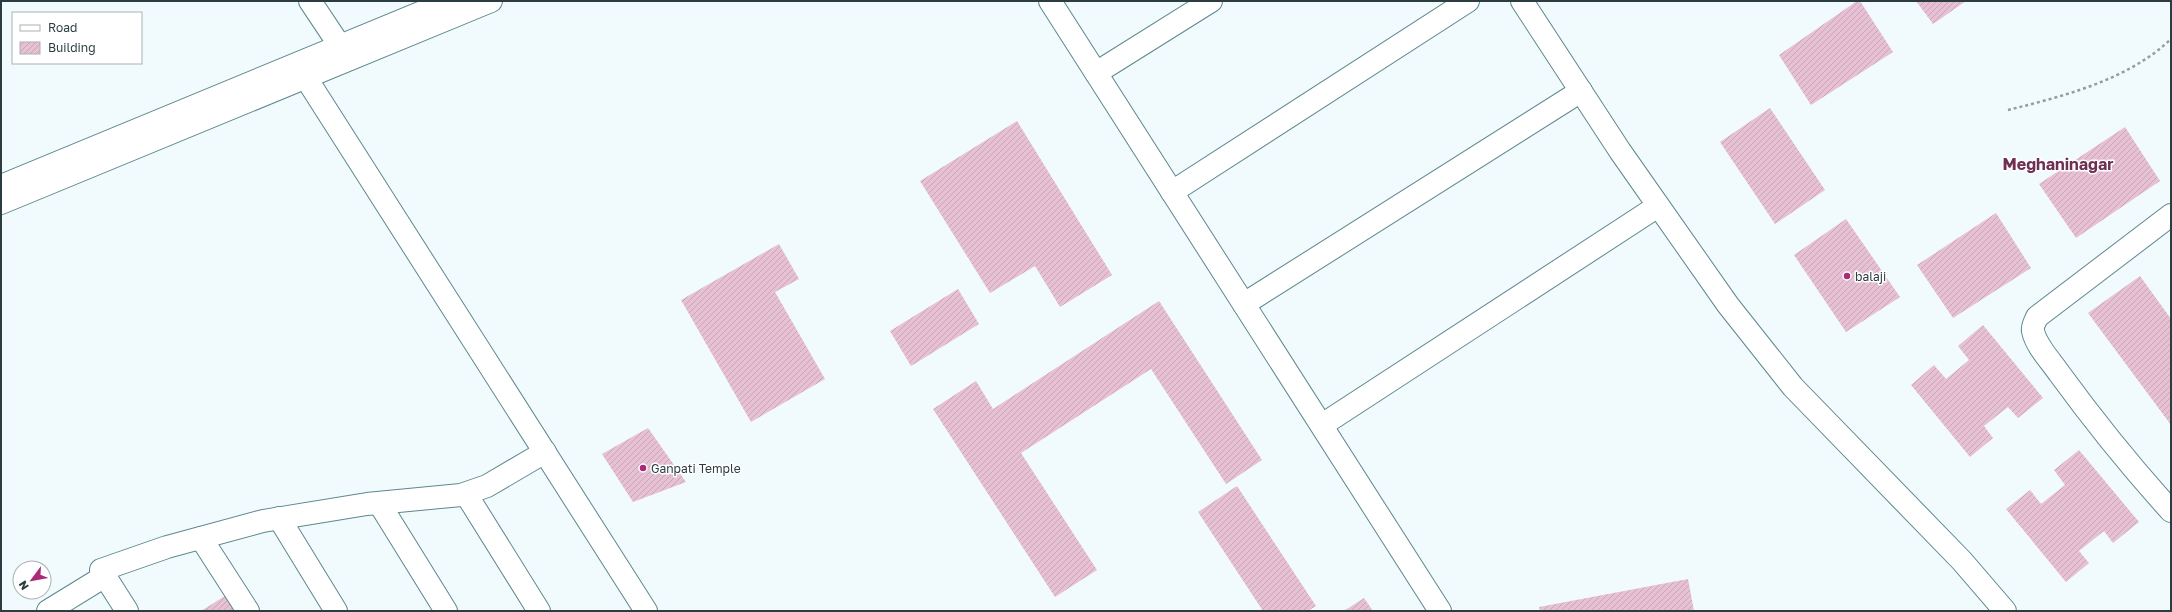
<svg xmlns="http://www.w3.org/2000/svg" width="2172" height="612" viewBox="0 0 2172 612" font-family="'Golos Text',sans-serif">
  <defs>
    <pattern id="building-hatch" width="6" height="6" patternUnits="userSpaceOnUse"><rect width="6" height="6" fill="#e7c1d3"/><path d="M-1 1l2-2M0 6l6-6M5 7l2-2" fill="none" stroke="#c6a7b6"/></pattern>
  </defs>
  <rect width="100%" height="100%" fill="#f1fafc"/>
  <g fill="url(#building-hatch)">
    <polygon points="1857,1 1860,1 1893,52 1811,105 1779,55"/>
    <polygon points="1916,1 1966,1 1933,24"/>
    <polygon points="1770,108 1825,190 1775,224 1720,142"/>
    <polygon points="1017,121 1112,275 1060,307 1035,266 990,293 920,181"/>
    <polygon points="2125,127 2160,181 2076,238 2039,184"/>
    <polygon points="1996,213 2031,268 1953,318 1917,265"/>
    <polygon points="1846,219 1900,297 1846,332 1794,255"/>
    <polygon points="779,244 799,279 775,292 825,379 751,422 681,300"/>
    <polygon points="2140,276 2171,319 2171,425 2088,313"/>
    <polygon points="958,289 979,324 911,366 890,331"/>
    <polygon points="1159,301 1262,460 1226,484 1151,369 1021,453 1097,570 1055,597 933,409 976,381 993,409"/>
    <polygon points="1983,325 2043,398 2018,418 2008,407 1984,426 1993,438 1970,457 1911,385 1934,365 1946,379 1969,360 1958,346"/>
    <polygon points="648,428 686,482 633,502 602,454"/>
    <polygon points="2079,450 2139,522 2113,543 2104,531 2079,551 2089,563 2066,582 2006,509 2030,490 2041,504 2065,485 2054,470"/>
    <polygon points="1237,486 1316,606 1308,611 1263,611 1198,512"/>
    <polygon points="1688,579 1694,611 1540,611 1539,607"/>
    <polygon points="228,594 239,611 201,611"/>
    <polygon points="1364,598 1373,611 1344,611"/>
  </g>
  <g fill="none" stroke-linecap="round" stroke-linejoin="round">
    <g stroke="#5d888f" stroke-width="24">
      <g id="minor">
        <polyline points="310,1 340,46"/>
        <polyline points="1050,1 1440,611"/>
        <polyline points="1522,1 1620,151 1728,305 1793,387 1962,561 2005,611"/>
        <polyline points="1096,73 1211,1"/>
        <polyline points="306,78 646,611"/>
        <polyline points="1172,192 1468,1"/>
        <path d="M2171,215L2037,317C2035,322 2032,326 2033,331C2036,346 2051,361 2059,373C2094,421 2131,467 2171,511"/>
        <polyline points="1244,304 1581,91"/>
        <polyline points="1322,425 1658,206"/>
        <polyline points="466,494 539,611"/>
        <polyline points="379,503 446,611"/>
        <polyline points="279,518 336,611"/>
        <polyline points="201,538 248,611"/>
        <polyline points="48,611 105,576"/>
        <polyline points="127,611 101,570 167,547 263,521 367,504 461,495 487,486 545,452"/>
      </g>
    </g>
    <g stroke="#5d888f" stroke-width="24">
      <g id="major">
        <polyline points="1,186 449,1"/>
        <polyline points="1,203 491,1"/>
      </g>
    </g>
    <path stroke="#919ea0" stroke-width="2.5" stroke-dasharray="3 3" stroke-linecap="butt" d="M2008,110C2064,96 2128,80 2171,39"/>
    <use href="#minor" stroke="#fff" stroke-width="22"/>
    <use href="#major" stroke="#fff" stroke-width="22"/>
  </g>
  <g fill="#aa2a78" stroke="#fff" stroke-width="1.5">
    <circle cx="1847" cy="276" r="4"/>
    <circle cx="643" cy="468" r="4"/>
  </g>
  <g text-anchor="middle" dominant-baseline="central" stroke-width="3" stroke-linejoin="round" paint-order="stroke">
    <g font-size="12" fill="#2b3d40" stroke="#fff" text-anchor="start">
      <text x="1855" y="276">balaji</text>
      <text x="651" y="468">Ganpati Temple</text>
    </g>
    <g font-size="16" font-weight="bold" fill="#6f3053" stroke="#fff">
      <text x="2058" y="164">Meghaninagar</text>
    </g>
  </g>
  <rect width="2172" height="612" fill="none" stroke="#2b3d40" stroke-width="4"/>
  <rect x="12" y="12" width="130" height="52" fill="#ffffff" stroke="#aab1b3"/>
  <rect x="20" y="25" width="20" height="6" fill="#ffffff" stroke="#aab1b3"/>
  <text x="48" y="32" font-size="12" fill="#2b3d40">Road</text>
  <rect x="20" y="42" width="20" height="12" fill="url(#building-hatch)" stroke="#aab1b3"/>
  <text x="48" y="52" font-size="12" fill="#2b3d40">Building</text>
  <g transform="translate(32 580) rotate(238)"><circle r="19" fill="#ffffff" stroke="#aab1b3"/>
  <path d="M0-3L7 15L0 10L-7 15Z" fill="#aa2a78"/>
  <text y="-6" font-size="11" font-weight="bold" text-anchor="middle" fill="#2b3d40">N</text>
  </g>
</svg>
